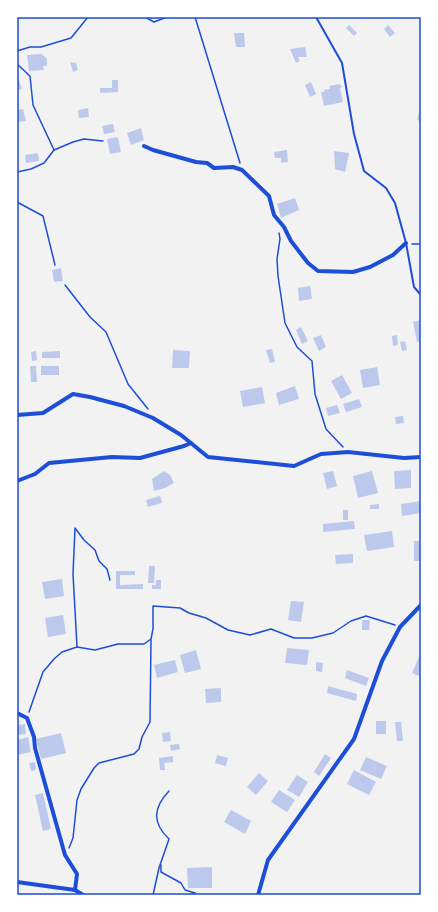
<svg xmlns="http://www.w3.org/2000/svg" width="438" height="912" viewBox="0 0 438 912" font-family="Overpass,sans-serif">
  <rect width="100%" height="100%" fill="#f2f2f2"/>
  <g fill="#bdc9ec">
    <polygon points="349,25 357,33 354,36 346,28"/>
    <polygon points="388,25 395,33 390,37 384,29"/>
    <polygon points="234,33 244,33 245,47 236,47"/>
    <polygon points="305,47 307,57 298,57 300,61 296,63 290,49"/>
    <polygon points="42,54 47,59 47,66 43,66 44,70 29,71 27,55"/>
    <polygon points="70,62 76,63 78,70 73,72"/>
    <polygon points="17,75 22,89 17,90"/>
    <polygon points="112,80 118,80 118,92 100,93 100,88 112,88"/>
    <polygon points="311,82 316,94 310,97 305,85"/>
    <polygon points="339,84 342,86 340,89 343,102 324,106 321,92 324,92 324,90 330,89 329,86"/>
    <polygon points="421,106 421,123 417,119"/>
    <polygon points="88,108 89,117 79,118 78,110"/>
    <polygon points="23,109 26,121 17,122 17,110"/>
    <polygon points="113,124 115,132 104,134 102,126"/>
    <polygon points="141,128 144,140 131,145 127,133"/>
    <polygon points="118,137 121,152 110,154 107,139"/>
    <polygon points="287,150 288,162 281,163 281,158 275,158 274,152"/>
    <polygon points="334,151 349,153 345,172 335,169"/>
    <polygon points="38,153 39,161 26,163 25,155"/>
    <polygon points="295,198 299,210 281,218 277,204"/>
    <polygon points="61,268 63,281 54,282 52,270"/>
    <polygon points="310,286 312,299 299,301 298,288"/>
    <polygon points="421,320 421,341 417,342 413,322"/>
    <polygon points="301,327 308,341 302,344 296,330"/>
    <polygon points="321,335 326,347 319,351 313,338"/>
    <polygon points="397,335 398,345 393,346 392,336"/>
    <polygon points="405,341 407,350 402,351 400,342"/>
    <polygon points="272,349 275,362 270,363 266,350"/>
    <polygon points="173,350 190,351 189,368 172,368"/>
    <polygon points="36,351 37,360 32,361 31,352"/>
    <polygon points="60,351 60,358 42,358 42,352"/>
    <polygon points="30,366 36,366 37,382 31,382"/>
    <rect x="41" y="366" width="18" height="9"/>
    <polygon points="377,367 380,385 363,388 360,370"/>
    <polygon points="342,375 352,393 341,399 331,381"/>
    <polygon points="295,386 299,399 279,405 276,393"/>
    <polygon points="262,387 265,403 243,407 240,391"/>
    <polygon points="359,399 362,407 346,412 343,404"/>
    <polygon points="337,405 340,413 328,416 326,408"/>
    <polygon points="403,416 404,423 396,424 395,417"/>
    <polygon points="411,470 411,488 395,489 394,471"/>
    <polygon points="164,471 170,475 174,483 165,488 154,491 152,479"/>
    <polygon points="333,471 337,486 327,489 323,473"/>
    <polygon points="372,471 378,493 358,498 353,476"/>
    <polygon points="160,496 162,503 148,507 146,500"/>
    <polygon points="421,501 421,513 402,516 401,504"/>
    <polygon points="379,504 379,509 370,509 370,505"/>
    <rect x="343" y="510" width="5" height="10"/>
    <polygon points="354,521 355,529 323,532 323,524"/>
    <polygon points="392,531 394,547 367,551 364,535"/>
    <rect x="414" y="541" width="7" height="20"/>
    <polygon points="353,554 353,563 336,564 335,555"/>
    <polygon points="149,566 155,566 154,583 148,583"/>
    <polygon points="116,571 135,571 135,575 120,575 120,585 143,584 143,589 116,589"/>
    <polygon points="62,579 64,596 45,599 42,582"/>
    <polygon points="156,580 161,580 161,589 152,589 152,585 156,585"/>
    <polygon points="291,601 304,602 301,622 288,620"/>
    <polygon points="63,615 66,634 48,637 45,618"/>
    <polygon points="362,620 370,620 369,630 362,630"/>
    <polygon points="287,648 309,650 307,665 285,663"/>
    <polygon points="196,650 201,669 185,673 180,655"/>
    <polygon points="421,652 421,677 412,673"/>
    <polygon points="175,660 178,672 157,678 154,665"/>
    <polygon points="316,662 323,663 322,672 316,671"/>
    <polygon points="347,670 369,678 366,686 345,678"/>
    <polygon points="328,686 357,694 356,701 327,693"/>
    <polygon points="221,688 221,702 206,703 205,689"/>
    <rect x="376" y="721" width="10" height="13"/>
    <polygon points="395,722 401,722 403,741 397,741"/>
    <polygon points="25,724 26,734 17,735 17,725"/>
    <polygon points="170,732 171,741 163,742 162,733"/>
    <polygon points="61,733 66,753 41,759 36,739"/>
    <polygon points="28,737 31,752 17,755 17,740"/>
    <polygon points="179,744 180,749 171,751 170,745"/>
    <polygon points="325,754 331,758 319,776 314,772"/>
    <polygon points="217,755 228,758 226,766 215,763"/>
    <polygon points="173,756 173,762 164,763 165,770 160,770 159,758"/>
    <polygon points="366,757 387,766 381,779 360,770"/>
    <polygon points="35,762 36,770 31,771 29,763"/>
    <polygon points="354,770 376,782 369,795 347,784"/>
    <polygon points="259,773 268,781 256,795 247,787"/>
    <polygon points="297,775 308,782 299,797 287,790"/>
    <polygon points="279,790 295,800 287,812 271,802"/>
    <polygon points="43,793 51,829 43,831 35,795"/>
    <polygon points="231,810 251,821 245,834 224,822"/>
    <polygon points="212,867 212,888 188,888 187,868"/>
  </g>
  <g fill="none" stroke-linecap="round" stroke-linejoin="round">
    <g stroke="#1d4ed8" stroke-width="1.5">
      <polyline points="145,17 154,22 167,17"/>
      <polyline points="195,17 240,163"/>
      <polyline points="17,51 30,47 41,47 71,38 88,17"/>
      <polyline points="17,64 30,76 33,105 54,150"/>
      <polyline points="17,172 31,169 44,163 54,150 73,142 84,139 103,141"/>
      <polyline points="17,202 43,216 55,265"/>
      <polyline points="279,233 280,239 277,259 278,276 285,323 297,347 312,361 315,394 326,429 343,447"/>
      <polyline points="412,244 421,244"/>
      <polyline points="65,285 90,317 106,332 128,384 148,409"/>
      <polyline points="77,647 73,574 75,528 84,540 95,550 99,561 107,569 110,580"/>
      <polyline points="29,712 43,672 54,659 62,652 77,647 95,650 118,644 144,644 151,639 153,629 153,606 180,608 189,613 206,618 228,630 250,635 271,629 294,638 312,638 333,633 351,621 366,616 395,625"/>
      <polyline points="69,848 73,838 77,800 81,789 94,768 99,763 134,754 139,749 142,737 150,722 151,640"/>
      <polyline points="161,865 161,872 181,883 185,890 195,893"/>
      <path d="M153,895L159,868L169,839C152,823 153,808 169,791"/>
      <polyline points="190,895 195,893"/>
    </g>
    <polyline stroke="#1d4ed8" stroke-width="2" points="316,17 342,63 354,134 364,171 386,188 395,203 406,243 414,287 421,295"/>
    <g stroke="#1d4ed8" stroke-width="4">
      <polyline points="144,146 153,150 196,162 207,163 214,168 233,167 242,170 269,196 274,215 284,227 291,241 308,263 318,271 353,272 370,267 393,255 406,243"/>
      <polyline points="17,415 43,413 73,394 90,397 124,406 153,418 181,435 208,457 294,466 321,454 348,452 404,458 421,457"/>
      <polyline points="17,481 35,474 49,463 112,457 140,458 184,446 191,443"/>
      <polyline points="17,713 27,718 34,737 35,748 65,855 77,874 75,890 83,895"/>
      <polyline points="17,882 75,890"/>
      <polyline points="258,895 268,860 354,739 382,661 400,627 421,605"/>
    </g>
  </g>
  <rect width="438" height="912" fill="none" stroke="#ffffff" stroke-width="36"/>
  <rect x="18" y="18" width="402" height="876" fill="none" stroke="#1d4ed8" stroke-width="1.5"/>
</svg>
